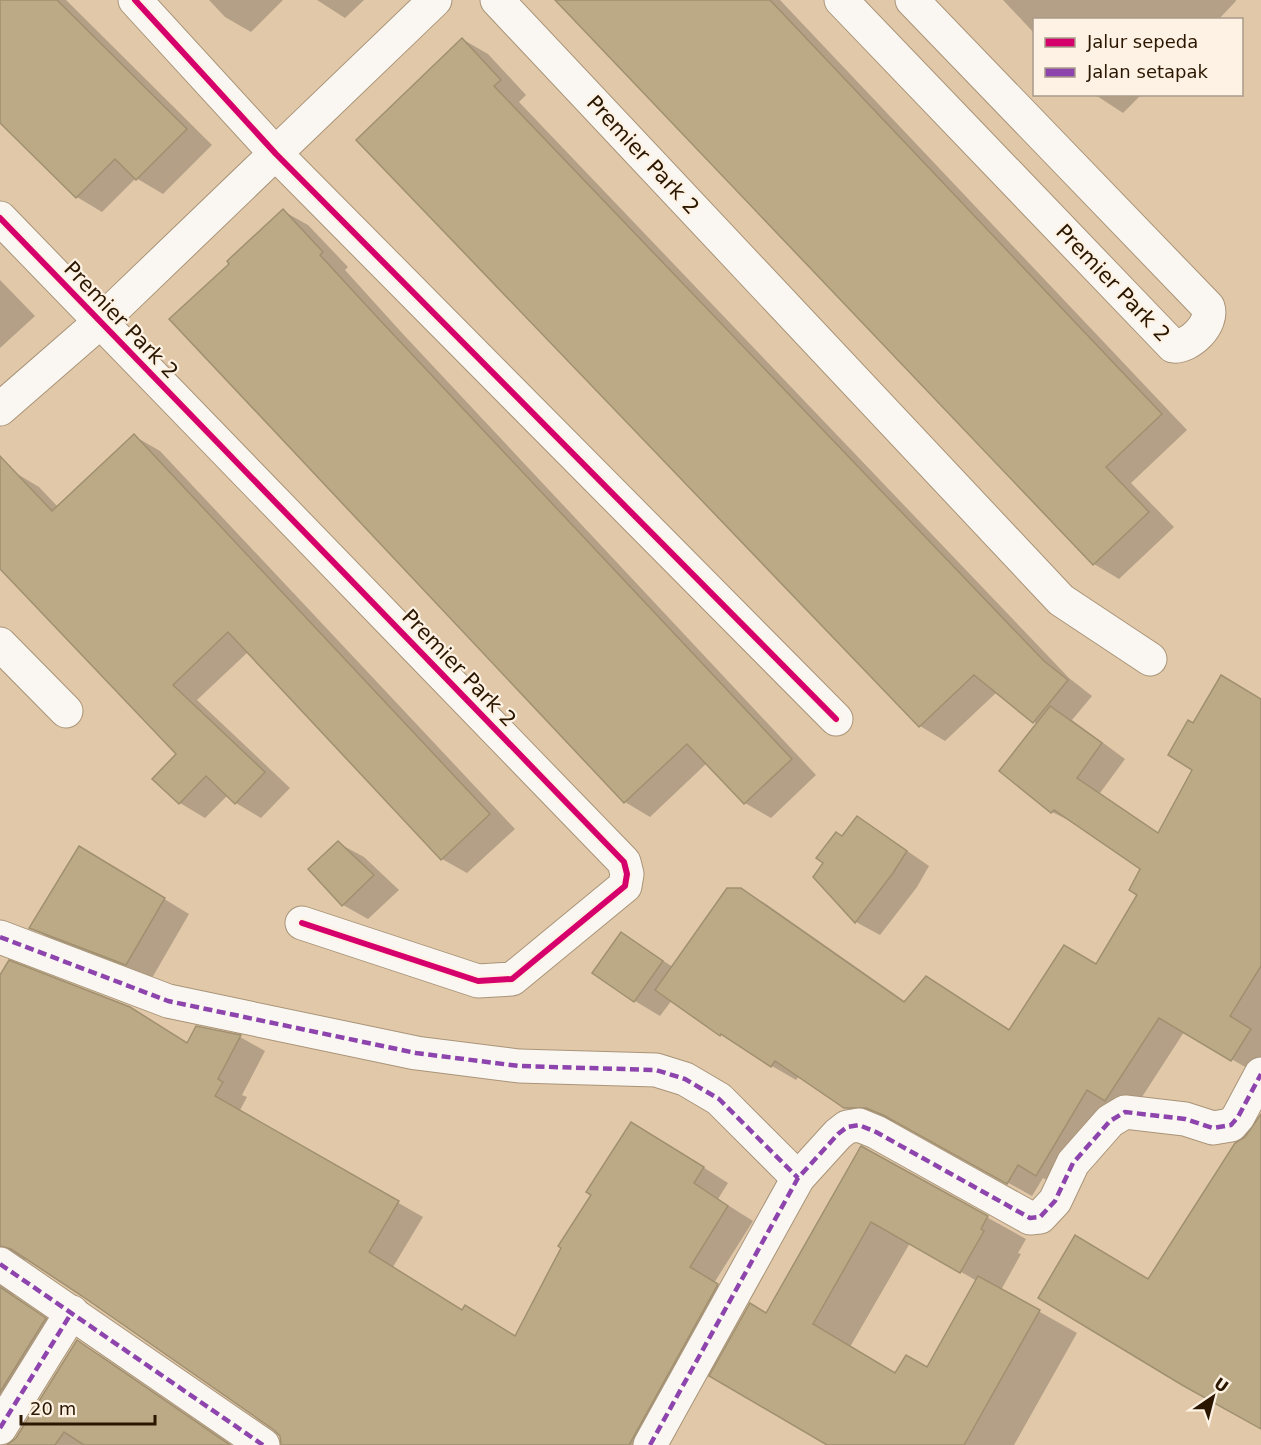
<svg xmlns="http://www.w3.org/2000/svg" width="1261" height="1445" viewBox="0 0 1261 1445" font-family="'DejaVu Sans',sans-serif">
  <rect width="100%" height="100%" fill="#e1c8a9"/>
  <g fill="#0003" fill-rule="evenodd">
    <polygon points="0,0 66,0 212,145 163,194 136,178 102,212 77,197 0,122"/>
    <polygon points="209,0 283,0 251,32 225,17"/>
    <polygon points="317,0 364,0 345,18"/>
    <polygon points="557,0 780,0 1187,430 1131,483 1174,527 1119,579 1094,564"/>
    <polygon points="1003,0 1236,0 1236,1 1218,20 1034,20 1034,33"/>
    <polygon points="462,39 488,54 526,95 519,102 1069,678 1092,696 1072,720 1125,759 1100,793 1159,833 1194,769 1193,725 1261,700 1261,1076 1184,1032 1131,1114 1062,1189 1043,1178 1032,1196 910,1128 892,1121 870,1122 799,1076 796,1080 772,1066 672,1000 660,1016 635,1001 594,972 621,934 673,967 741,889 766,904 906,1002 927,978 1011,1030 1097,966 1138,894 1142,868 1078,825 1052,812 1037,724 997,692 945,741 920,726"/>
    <polygon points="1094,94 1142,94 1123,113"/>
    <polygon points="283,211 308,225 348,267 345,270 402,333 816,775 771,818 745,803 707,763 650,817 625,802 231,264"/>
    <polygon points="0,280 35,316 0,348"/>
    <polygon points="134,436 160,451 515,829 467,873 442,859 248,652 197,700 290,788 261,818 236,803 228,795 205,818 180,803 178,754 0,566 0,485 14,472 39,487 58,507"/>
    <polygon points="857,818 880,832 929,866 917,887 880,935 856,922 815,877"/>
    <polygon points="338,843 364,857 399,890 368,919 343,905"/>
    <polygon points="105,863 189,914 152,978 56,942 31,927"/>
    <polygon points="0,978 130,1008 188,1044 196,1028 240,1037 265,1051 242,1095 247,1097 239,1112 423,1217 393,1267 463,1311 516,1337 657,1138 728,1183 718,1199 753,1221 714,1283 742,1300 663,1445 283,1445 281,1436 275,1428 29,1259 17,1261 8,1288 15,1296 70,1334 0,1424"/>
    <path d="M862,1148L1026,1239L1018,1253L1021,1254L1001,1290L1077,1333L1014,1445H830L767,1315ZM910,1243L977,1281L927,1369L896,1374L850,1347Z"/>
    <polygon points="77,1342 102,1356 232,1445 11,1445 17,1439"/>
  </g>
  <g fill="#bcaa86" stroke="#a09070" stroke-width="1.5">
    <polygon points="0,0 57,0 187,129 136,180 115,159 76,198 0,123"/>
    <polygon points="555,0 770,0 1162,414 1106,467 1149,512 1093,565"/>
    <polygon points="462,38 501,80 494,86 1044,661 1068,680 1033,723 974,675 919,727 356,140"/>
    <polygon points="283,209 323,252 320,255 377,317 792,759 744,804 687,744 624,803 169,319 229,264 227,261"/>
    <polygon points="134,434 490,814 441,860 228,632 173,685 265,772 235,804 206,776 179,804 152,779 176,754 0,569 0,456 52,511"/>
    <polygon points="1221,675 1261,699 1261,966 1230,1016 1251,1029 1231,1061 1159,1018 1105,1101 1087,1090 1036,1176 1018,1165 1007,1184 883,1115 866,1108 844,1108 775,1061 771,1067 721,1034 720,1036 655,990 727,888 741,888 904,1002 926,976 1009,1030 1064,945 1096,964 1137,895 1129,890 1140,869 1054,810 1051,813 999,771 1050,706 1102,743 1077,778 1158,833 1192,770 1168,755 1188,720 1193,723"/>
    <polygon points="857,816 907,851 893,873 855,923 813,877 823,863 816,858 836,832 842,836"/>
    <polygon points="338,841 374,875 342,906 308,869"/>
    <polygon points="79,846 165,898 126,965 29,928"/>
    <polygon points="621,932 663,961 634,1002 592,973"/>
    <polygon points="9,960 130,1007 187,1043 196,1026 241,1035 218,1079 223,1082 215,1096 399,1201 369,1252 462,1310 465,1305 515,1336 561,1248 558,1246 591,1195 586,1192 631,1122 704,1167 694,1183 728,1206 690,1267 718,1284 629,1445 281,1445 280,1436 274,1430 82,1296 11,1249 0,1246 0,975"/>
    <polygon points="1261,1114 1261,1429 1182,1385 1038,1298 1075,1235 1148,1279 1235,1143 1245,1137"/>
    <polygon points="861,1146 988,1216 981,1229 984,1231 960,1273 871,1222 813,1324 895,1373 906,1355 927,1367 978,1276 1040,1310 964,1445 827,1445 709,1376 750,1303 766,1313"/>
    <polygon points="0,1287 46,1318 0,1392"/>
    <polygon points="77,1340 230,1445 84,1445 64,1432 55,1445 7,1445 16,1438"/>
  </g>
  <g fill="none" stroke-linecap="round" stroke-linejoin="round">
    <g stroke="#a99478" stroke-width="35">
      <g id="street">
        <polyline points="135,0 276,154 836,719"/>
        <polyline points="497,0 1061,600 1150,659"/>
        <path d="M841,0L1173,346C1189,348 1214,324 1208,307L912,0"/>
        <polyline points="0,218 624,862 627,874 625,886 512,979 478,981 302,923"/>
        <polyline points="0,409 100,322 435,0"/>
        <polyline points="0,644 66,711"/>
        <polyline points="0,937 168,1001 416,1053 519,1066 656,1070 685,1079 719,1099 798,1178"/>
        <polyline points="0,1264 263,1445"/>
        <polyline points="0,1428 72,1312"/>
        <polyline points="650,1445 798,1178 838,1134 847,1127 859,1125 876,1132 1030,1218 1040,1217 1055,1201 1073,1163 1110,1121 1125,1112 1185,1119 1213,1128 1231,1125 1238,1117 1261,1074"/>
      </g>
    </g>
    <use href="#street" stroke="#faf7f2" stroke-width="33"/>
    <g stroke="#8e44ad" stroke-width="4.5" stroke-dasharray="9 4.5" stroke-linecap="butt">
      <polyline points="0,937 168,1001 416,1053 519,1066 656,1070 685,1079 719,1099 798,1178"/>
      <polyline points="0,1264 263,1445"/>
      <polyline points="0,1428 72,1312"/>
      <polyline points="650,1445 798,1178 838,1134 847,1127 859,1125 876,1132 1030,1218 1040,1217 1055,1201 1073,1163 1110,1121 1125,1112 1185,1119 1213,1128 1231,1125 1238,1117 1261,1074"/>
    </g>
    <g stroke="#fdf2e4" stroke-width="10">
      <g id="cycleway">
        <polyline points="135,0 276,154 836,719"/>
        <polyline points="0,218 624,862 627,874 625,886 512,979 478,981 302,923"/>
      </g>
    </g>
    <use href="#cycleway" stroke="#d6006c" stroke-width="6"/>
  </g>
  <g text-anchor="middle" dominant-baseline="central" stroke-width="4.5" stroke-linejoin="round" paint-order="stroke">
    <g font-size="21" fill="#2b1700" stroke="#fdf2e4">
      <text transform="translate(643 155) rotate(47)">Premier Park 2</text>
      <text transform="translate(1113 283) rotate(46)">Premier Park 2</text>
      <text transform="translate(121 320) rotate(46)">Premier Park 2</text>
      <text transform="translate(459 668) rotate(46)">Premier Park 2</text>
    </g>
  </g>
  <rect x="1033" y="18" width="210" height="78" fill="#fdf2e4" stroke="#a99a89" stroke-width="1.5"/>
  <rect x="1045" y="38" width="30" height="9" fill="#d6006c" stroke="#a99a89" stroke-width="1.5"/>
  <text x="1087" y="48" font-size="18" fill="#2b1700">Jalur sepeda</text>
  <rect x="1045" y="68" width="30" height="9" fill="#8e44ad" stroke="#a99a89" stroke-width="1.5"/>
  <text x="1087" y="78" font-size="18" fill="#2b1700">Jalan setapak</text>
  <g transform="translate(1213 1397) rotate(35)" stroke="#fdf2e4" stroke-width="4.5" paint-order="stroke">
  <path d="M0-4.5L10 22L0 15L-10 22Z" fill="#2b1700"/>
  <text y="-9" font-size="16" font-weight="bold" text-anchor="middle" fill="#2b1700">U</text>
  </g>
  <path d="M21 1415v9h134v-9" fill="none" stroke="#2b1700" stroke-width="3"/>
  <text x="30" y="1415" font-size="18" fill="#2b1700" stroke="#fdf2e4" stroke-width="4.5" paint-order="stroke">20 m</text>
</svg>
